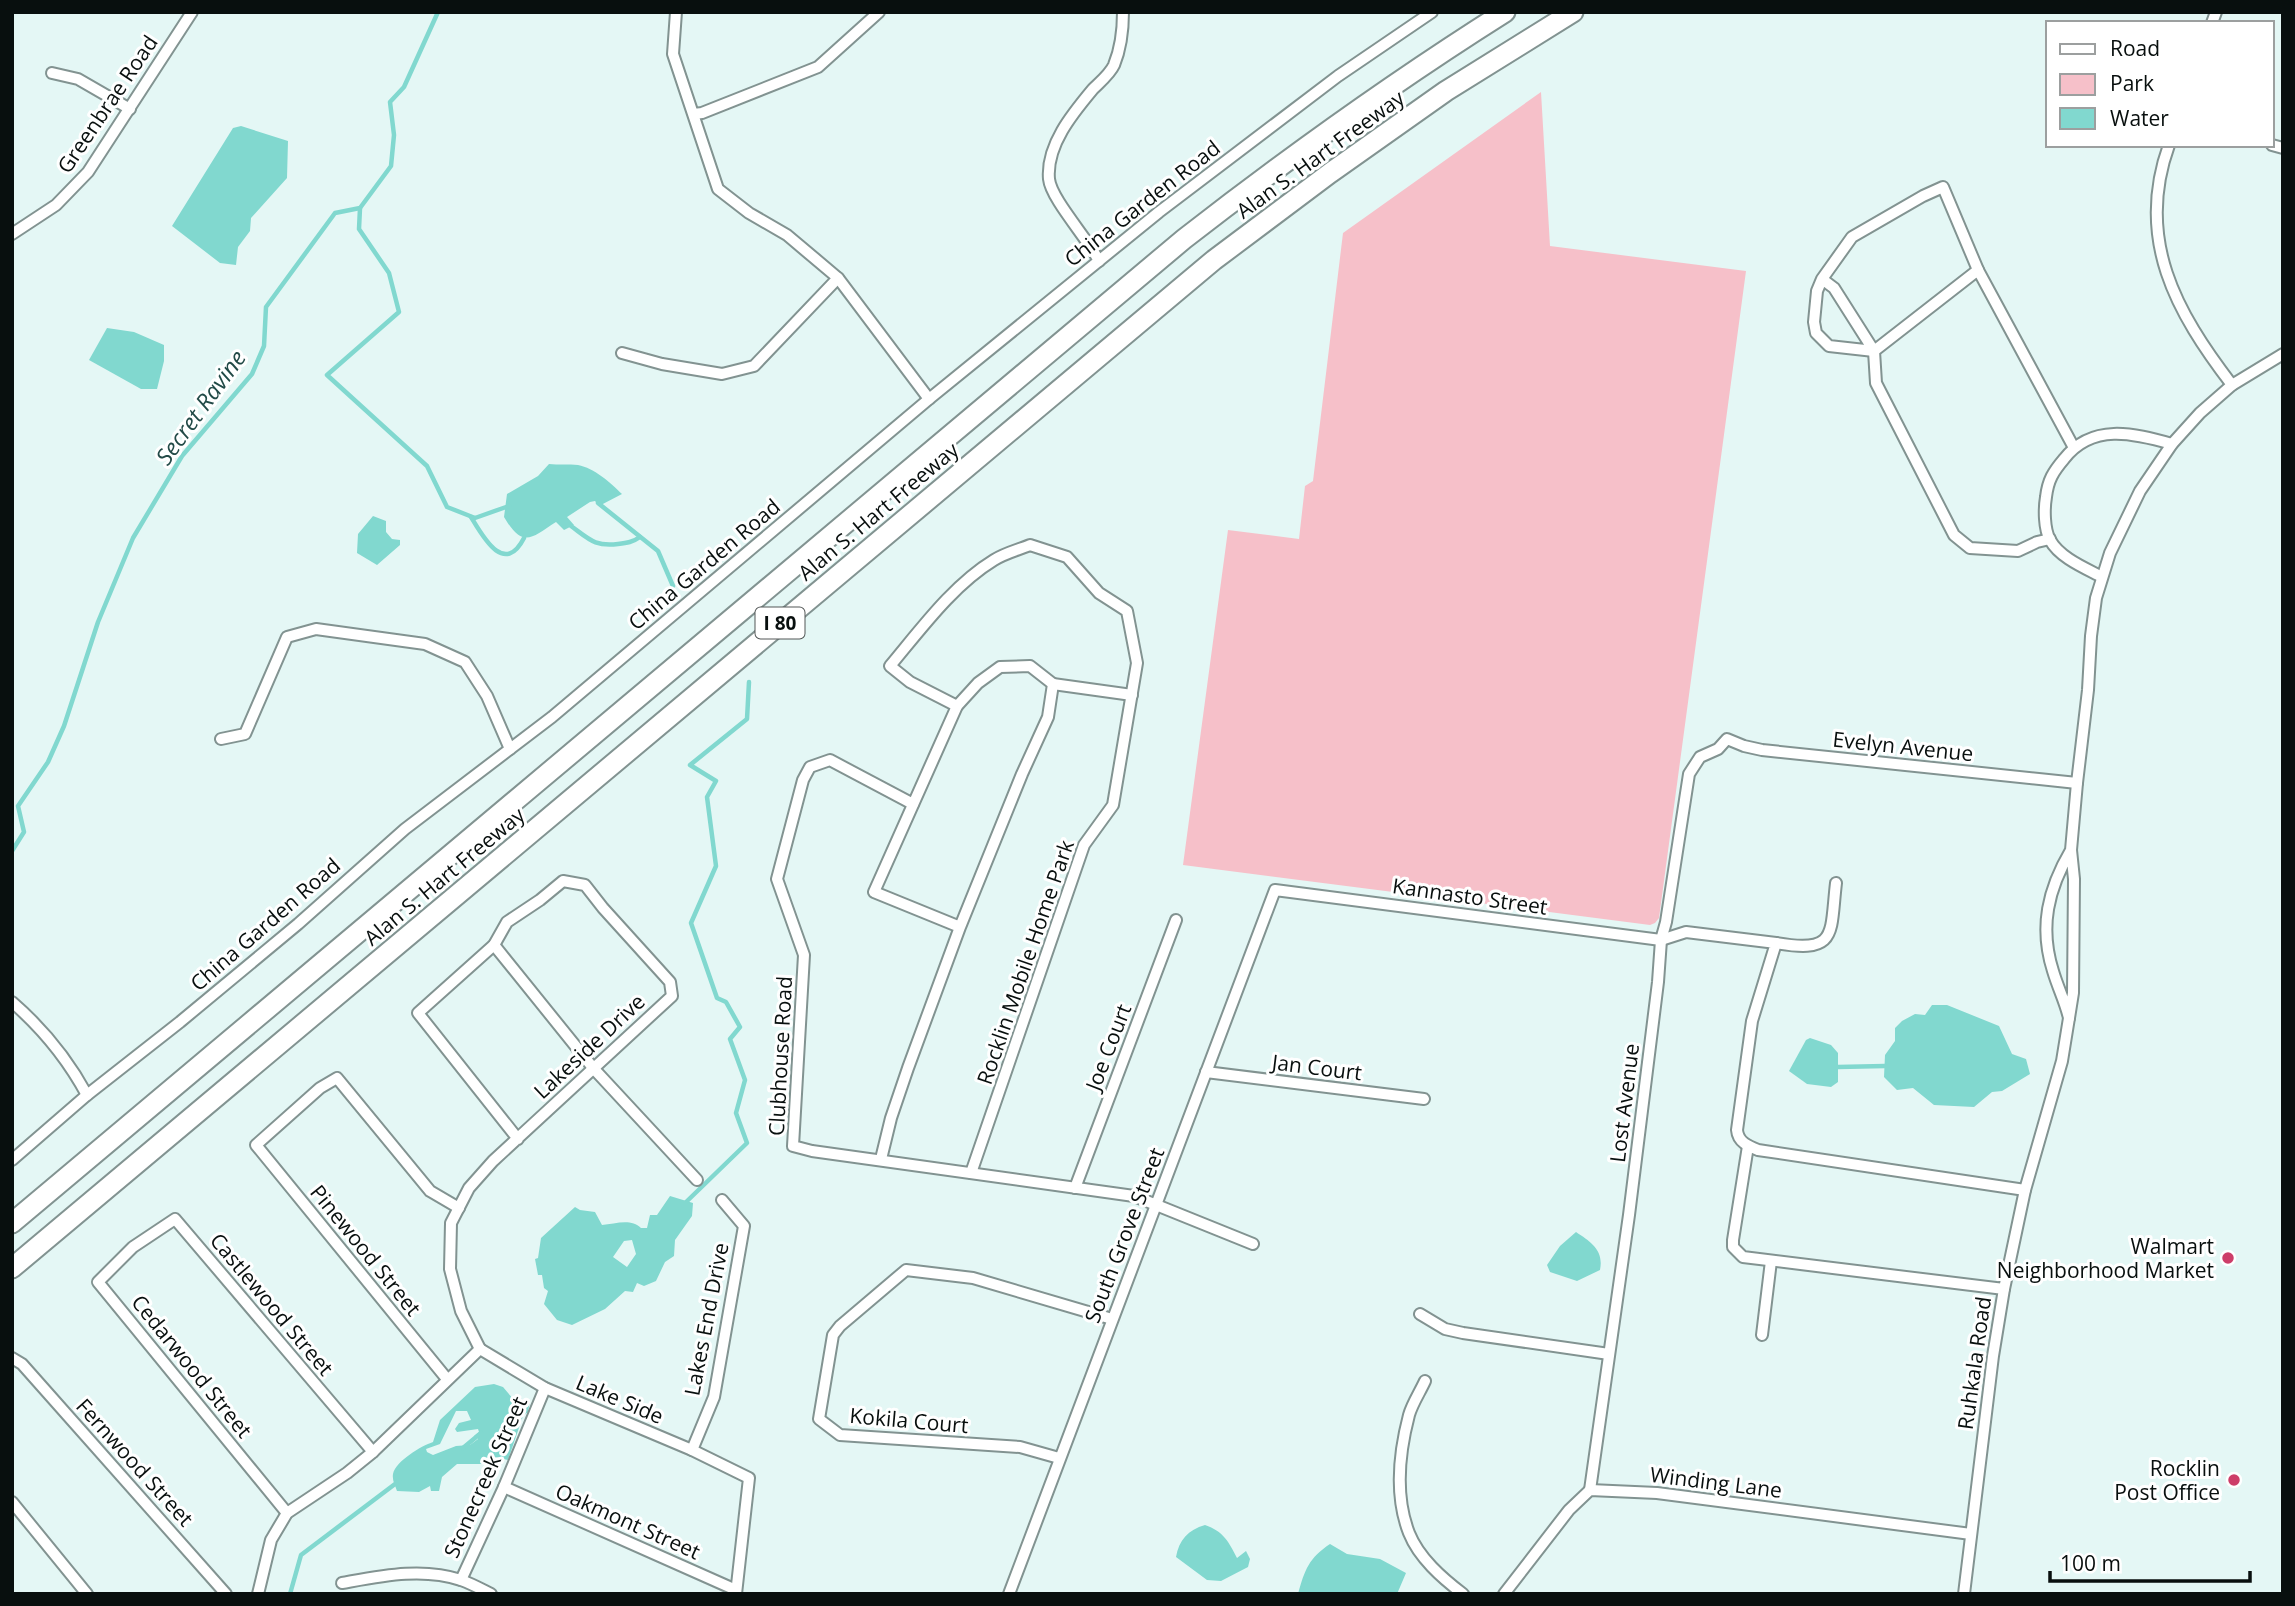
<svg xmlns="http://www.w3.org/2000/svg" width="2295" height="1606" viewBox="0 0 2295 1606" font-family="'Open Sans',sans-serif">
  <rect width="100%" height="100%" fill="#e4f7f5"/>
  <polygon fill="#f6c0c9" points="1541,92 1550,246 1746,271 1659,918 1655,923 1650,925 1183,865 1228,530 1299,539 1305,486 1313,481 1343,233"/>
  <g fill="#81d8cf" fill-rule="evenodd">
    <polygon points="241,126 288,141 287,178 251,218 250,231 238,247 236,265 220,263 172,226 233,128"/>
    <polygon points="107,328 134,332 164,345 164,361 157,389 141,389 89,360"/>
    <path d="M549,464C558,465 569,464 578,465C594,468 611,483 622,494L599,506L595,501L590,502L567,517L574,525L564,530L556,522C531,538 523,549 504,517L507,494L538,476Z"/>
    <polygon points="373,516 386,521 386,532 392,539 400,540 400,545 377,565 357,553 358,534"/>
    <polygon points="1932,1005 1947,1005 1999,1026 2012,1054 2026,1059 2030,1074 2002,1091 1992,1092 1974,1107 1934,1105 1913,1088 1897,1090 1884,1077 1885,1055 1895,1041 1895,1028 1902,1021 1915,1014 1925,1015"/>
    <polygon points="1810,1038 1831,1045 1838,1053 1838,1082 1831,1087 1807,1084 1789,1071 1806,1040"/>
    <path d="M670,1196L693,1203L692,1216L675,1240L674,1256L665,1262L656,1281L644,1286L637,1283L633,1292L625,1291L605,1309L572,1325L557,1320L544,1304L548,1291L544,1288L542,1275H538L535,1259L538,1258L541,1238L575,1207L580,1210L595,1212L602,1225C615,1224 631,1218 641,1228H647L650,1215H657ZM632,1240L636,1254L627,1267L613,1257L624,1241Z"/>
    <path d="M1576,1232C1591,1242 1604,1250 1600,1270L1577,1281L1550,1272L1547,1265L1560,1246Z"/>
    <path d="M494,1384L503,1387L514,1400L530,1401L528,1412L523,1416L508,1460L494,1457L485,1464H457L442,1477L439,1491H431L430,1486L419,1492L397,1491C395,1485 392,1480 393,1474C396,1461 421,1446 433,1442L440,1420L475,1387ZM456,1411H467L471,1420L459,1423L455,1429L457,1432L478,1429L479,1432L474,1436H478V1439L470,1445L456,1446L433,1455L427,1452L426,1449L440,1444Z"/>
    <path d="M1205,1525C1223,1531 1229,1542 1237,1558L1246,1551L1250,1559L1248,1567L1221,1581L1207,1580L1176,1557C1179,1540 1188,1530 1205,1525Z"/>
    <path d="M1330,1544L1347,1554L1380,1559L1406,1573L1397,1594H1298C1305,1569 1309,1558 1330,1544Z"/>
  </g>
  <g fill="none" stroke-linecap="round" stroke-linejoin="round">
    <g stroke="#81d8cf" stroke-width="4.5">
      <polyline points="360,208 359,229 389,273 399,312 327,375 427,466 447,507 475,518 509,506"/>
      <polyline points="598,503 658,551 673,586"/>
      <path d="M471,517C482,535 504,577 524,538"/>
      <path d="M571,526C589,539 595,547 618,544C627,543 633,542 640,537"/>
      <polyline points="12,851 24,832 18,806 48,762 64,726 98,622 133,538 182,456 252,374 264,346 266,307 335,213 360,208 391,166 394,135 390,102 404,87 438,12"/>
      <polyline points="1838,1067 1885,1066"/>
      <polyline points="683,1205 747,1143 736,1113 745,1080 730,1039 740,1027 726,1002 717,998 691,923 716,866 707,797 716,781 690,765 747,719 749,682"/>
      <polyline points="463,1448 481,1433"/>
      <polyline points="290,1594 301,1555 399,1481"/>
    </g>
    <g stroke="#829391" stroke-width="14">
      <g id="street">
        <polyline points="676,12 673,54 718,189 749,213 787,235 838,278 929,399"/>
        <polyline points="2212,23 2216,12"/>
        <polyline points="52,73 78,79 130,109"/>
        <polyline points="694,114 702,113 818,67 879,12"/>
        <path d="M2169,145C2135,239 2176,312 2232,385"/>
        <polyline points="2272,145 2283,148"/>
        <polyline points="12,234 56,205 88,172 192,12"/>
        <path d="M1099,261C1088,239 1051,199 1049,179C1046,145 1073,113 1093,89C1100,82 1110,74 1114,65C1121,48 1123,30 1123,12"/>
        <polyline points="1822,279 1834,288 1874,351 1829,346 1816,333 1814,322 1817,291 1822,279 1852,237 1923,196 1943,187 1978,270"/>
        <polyline points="622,353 662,364 722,374 754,366 838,278"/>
        <polyline points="2050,539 2037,542 2018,551 1970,548 1954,535 1876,383 1874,351 1978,270 2073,446"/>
        <path d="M2102,577C2085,568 2060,558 2050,540C2044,529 2044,509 2046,497C2048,480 2053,472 2064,459C2092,423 2133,433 2172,444"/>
        <polyline points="1053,684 1132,695"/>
        <path d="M957,706L910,682L890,666C921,629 953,585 994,560C1005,553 1018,550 1030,545L1067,557L1099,593L1127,611L1137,663L1113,805L1084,845L971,1173"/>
        <polyline points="221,739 245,734 287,637 316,629 425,644 465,662 487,696 510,749"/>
        <polyline points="913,804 830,760 810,767 803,780 777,879 804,955 793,1146 812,1151 1134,1196 1253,1244"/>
        <path d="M2071,850C2048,889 2039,927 2053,971C2058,988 2065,1001 2069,1018L2073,993L2074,879L2071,850L2077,783L2088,690L2091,636L2096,598L2110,553L2140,491L2172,444L2200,413L2232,385L2283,354"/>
        <path d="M1776,943C1838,954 1830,934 1836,883"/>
        <polyline points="494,945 594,1069 697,1180"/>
        <path d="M12,1002C42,1028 68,1060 87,1095"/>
        <polyline points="1206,1072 1424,1099"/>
        <polyline points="1748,1146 1733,1240 1733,1247 1743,1257 2004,1289"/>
        <polyline points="881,1159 891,1118 908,1068 960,927 1022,774 1048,717 1053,684 1030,666 1000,667 978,683 957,706 874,892 960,927"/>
        <polyline points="12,1160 87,1095 180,1022 298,924 405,829 552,717 929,399 1159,212 1338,76 1432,12"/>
        <polyline points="1075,1188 1176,920"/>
        <polyline points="1420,1314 1445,1329 1463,1333 1609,1354"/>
        <polyline points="1762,1335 1771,1261"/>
        <polyline points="480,1349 461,1311 450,1269 451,1223 469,1188 493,1161 672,996 670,982 603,908 585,885 563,881 540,900 507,922 494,945 418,1013 518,1139"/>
        <polyline points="480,1349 545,1388 692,1450 749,1478 736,1594"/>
        <polyline points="12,1358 22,1364 226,1594"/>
        <polyline points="447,1379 256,1145 320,1088 337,1078 430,1191 459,1208"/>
        <path d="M1425,1381C1420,1392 1412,1404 1409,1415C1399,1453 1395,1497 1409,1533C1419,1558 1442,1578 1463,1594"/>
        <polyline points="692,1450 714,1397 744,1226 722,1200"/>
        <polyline points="1059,1458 1020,1447 840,1435 819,1419 833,1335 840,1326 906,1270 973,1278 1112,1319"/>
        <polyline points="504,1487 736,1590"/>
        <polyline points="1590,1490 1629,1215 1658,982 1661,940 1666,922 1689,774 1700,757 1718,749 1727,739 1744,746 1762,750 2077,783"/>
        <polyline points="12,1502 87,1594"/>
        <polyline points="287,1513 98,1282 133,1247 175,1219 373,1452"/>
        <polyline points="461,1580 504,1487 545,1388"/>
        <path d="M342,1583C381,1576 422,1567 461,1580C472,1584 481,1589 491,1594"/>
        <polyline points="258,1594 271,1540 287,1513 347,1473 373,1452 480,1349"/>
        <path d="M1009,1594L1275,890L1661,940L1686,932L1776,943L1752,1021L1737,1130C1738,1142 1748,1146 1758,1150L2025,1190"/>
        <polyline points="1504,1594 1569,1510 1590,1490 1657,1493 1971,1534"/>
        <polyline points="1964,1594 1993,1356 2004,1289 2025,1190 2062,1061 2069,1018"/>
      </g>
    </g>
    <g stroke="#829391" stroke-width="23">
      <g id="highway">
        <path d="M12,1223L1184,239C1288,158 1394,82 1505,12"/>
        <polyline points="12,1268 1214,260 1330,173 1446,91 1573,12"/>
      </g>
    </g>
    <use href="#street" stroke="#fff" stroke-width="10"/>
    <use href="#highway" stroke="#fff" stroke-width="19"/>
  </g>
  <g fill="#cd3e69" stroke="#fff" stroke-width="2.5">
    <circle cx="2228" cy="1258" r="7"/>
    <circle cx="2234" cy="1480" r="7"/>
  </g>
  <g text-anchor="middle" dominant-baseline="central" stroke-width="6" stroke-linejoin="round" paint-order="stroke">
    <rect fill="#fff" stroke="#525756" stroke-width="2" x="755.5" y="607.5" width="49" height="31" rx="5"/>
    <g font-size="19" font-weight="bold" fill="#080f0e">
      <text x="780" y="623">I 80</text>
    </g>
    <g font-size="21" fill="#080f0e" stroke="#fff">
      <text transform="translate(107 104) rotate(-56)">Greenbrae Road</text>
      <text transform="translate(1320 154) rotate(-36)">Alan S. Hart Freeway</text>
      <text transform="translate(1142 203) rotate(-38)">China Garden Road</text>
      <text transform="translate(878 511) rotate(-40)">Alan S. Hart Freeway</text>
      <text transform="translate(704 564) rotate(-40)">China Garden Road</text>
      <text transform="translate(1903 746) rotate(6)">Evelyn Avenue</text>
      <text transform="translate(444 876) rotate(-40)">Alan S. Hart Freeway</text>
      <text transform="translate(1470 896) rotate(8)">Kannasto Street</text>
      <text transform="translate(265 924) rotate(-41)">China Garden Road</text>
      <text transform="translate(1025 962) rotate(-71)">Rocklin Mobile Home Park</text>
      <text transform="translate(589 1046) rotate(-43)">Lakeside Drive</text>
      <text transform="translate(1108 1047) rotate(-69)">Joe Court</text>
      <text transform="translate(780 1056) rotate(-87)">Clubhouse Road</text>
      <text transform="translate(1317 1067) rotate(7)">Jan Court</text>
      <text transform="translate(1624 1103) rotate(-83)">Lost Avenue</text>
      <text transform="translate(1124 1235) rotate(-69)">South Grove Street</text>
      <text transform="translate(366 1250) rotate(51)">Pinewood Street</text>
      <text transform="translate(272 1304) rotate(50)">Castlewood Street</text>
      <text transform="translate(706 1319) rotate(-79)">Lakes End Drive</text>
      <text transform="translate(1974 1363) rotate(-82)">Ruhkala Road</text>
      <text transform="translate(192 1366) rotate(51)">Cedarwood Street</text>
      <text transform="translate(620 1399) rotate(23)">Lake Side</text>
      <text transform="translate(909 1420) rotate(5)">Kokila Court</text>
      <text transform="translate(135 1462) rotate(48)">Fernwood Street</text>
      <text transform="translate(485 1477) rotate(-66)">Stonecreek Street</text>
      <text transform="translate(1716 1482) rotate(7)">Winding Lane</text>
      <text transform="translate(628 1521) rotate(24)">Oakmont Street</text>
    </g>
    <g font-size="21" fill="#080f0e" stroke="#fff" text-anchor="end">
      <text x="2214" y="1246">Walmart<tspan x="2214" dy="24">Neighborhood Market</tspan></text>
      <text x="2220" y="1468">Rocklin<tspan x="2220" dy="24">Post Office</tspan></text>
    </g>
    <g font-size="23" font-style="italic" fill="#224a47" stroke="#fff">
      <text transform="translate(200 407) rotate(-54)">Secret Ravine</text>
    </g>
  </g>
  <rect width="2295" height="1606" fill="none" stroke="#080f0e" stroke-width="28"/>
  <rect x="2046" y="21" width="228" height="126" fill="#ffffff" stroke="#9c9f9f" stroke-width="2"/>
  <rect x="2060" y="44" width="35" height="10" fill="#ffffff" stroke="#9c9f9f" stroke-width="2"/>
  <text x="2110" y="56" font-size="21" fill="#080f0e">Road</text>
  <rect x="2060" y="74" width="35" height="21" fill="#f6c0c9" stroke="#9c9f9f" stroke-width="2"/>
  <text x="2110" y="91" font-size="21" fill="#080f0e">Park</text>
  <rect x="2060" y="108" width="35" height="21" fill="#81d8cf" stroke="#9c9f9f" stroke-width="2"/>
  <text x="2110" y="126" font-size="21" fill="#080f0e">Water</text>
  <path d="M2050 1571v10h200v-10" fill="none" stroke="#080f0e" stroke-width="3.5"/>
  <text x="2060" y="1571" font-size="21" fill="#080f0e" stroke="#ffffff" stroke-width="5" paint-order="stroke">100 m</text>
</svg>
